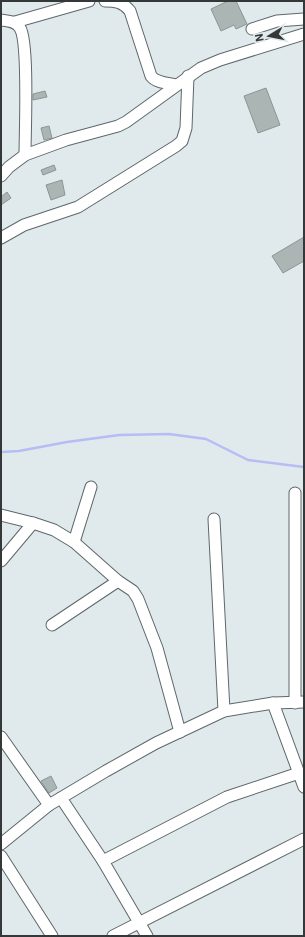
<svg xmlns="http://www.w3.org/2000/svg" width="305" height="937" viewBox="0 0 305 937" font-family="Roboto,sans-serif">
  <rect width="100%" height="100%" fill="#e0eaed"/>
  <g fill="none" stroke-linecap="round" stroke-linejoin="round">
    <polyline stroke="#b6bdf4" stroke-width="2.5" points="1,452 19,451 67,442 119,435 169,434 206,439 248,460 304,467"/>
  </g>
  <g fill="#abb5b4" stroke="#8b9594">
    <polygon points="228,1 236,1 247,24 236,29 234,25 221,31 211,9"/>
    <polygon points="266,88 280,125 258,133 244,96"/>
    <polygon points="45,91 47,97 33,100 33,94"/>
    <polygon points="49,126 52,138 44,140 41,128"/>
    <polygon points="54,165 56,170 43,175 41,170"/>
    <polygon points="62,180 65,195 51,200 46,185"/>
    <polygon points="7,192 11,198 1,205 1,197"/>
    <polygon points="304,237 304,261 283,273 272,256"/>
    <polygon points="51,776 57,788 49,793 41,781"/>
  </g>
  <g fill="none" stroke-linecap="round" stroke-linejoin="round">
    <g stroke="#5e6769" stroke-width="13">
      <g id="minor">
        <path d="M105,1C115,1 123,2 130,11L151,76C156,83 168,83 176,85"/>
        <path d="M1,20C8,21 16,21 20,28C29,42 25,133 25,155"/>
        <polyline points="15,22 89,1"/>
        <polyline points="252,29 277,21 304,19"/>
        <polyline points="1,176 9,167 25,155 66,140 118,126 126,122 201,68 220,60 304,34"/>
        <polyline points="1,238 24,225 78,207 176,146 182,141 186,128 188,76"/>
        <polyline points="295,493 295,703"/>
        <polyline points="1,515 33,523 54,530 74,542 118,581 133,591 138,599 157,648 180,732"/>
        <polyline points="214,519 224,711"/>
        <polyline points="74,542 91,487"/>
        <polyline points="1,561 33,523"/>
        <polyline points="52,625 118,581"/>
        <polyline points="273,703 304,787"/>
        <polyline points="1,737 49,805"/>
        <polyline points="61,798 103,861 147,936"/>
        <polyline points="1,844 49,805 106,771 156,743 224,711 273,703 304,702"/>
        <polyline points="1,856 52,936"/>
        <polyline points="103,861 227,797 299,773"/>
        <polyline points="113,936 304,839"/>
      </g>
    </g>
    <use href="#minor" stroke="#fff" stroke-width="11"/>
  </g>
  <rect width="305" height="937" fill="none" stroke="#343839" stroke-width="4"/>
  <g transform="translate(269 36) rotate(260)" stroke="#e0eaed" stroke-width="3" paint-order="stroke">
  <path d="M0-3L7 15L0 10L-7 15Z" fill="#343839"/>
  <text y="-6" font-size="11" font-weight="bold" text-anchor="middle" fill="#343839">N</text>
  </g>
</svg>
